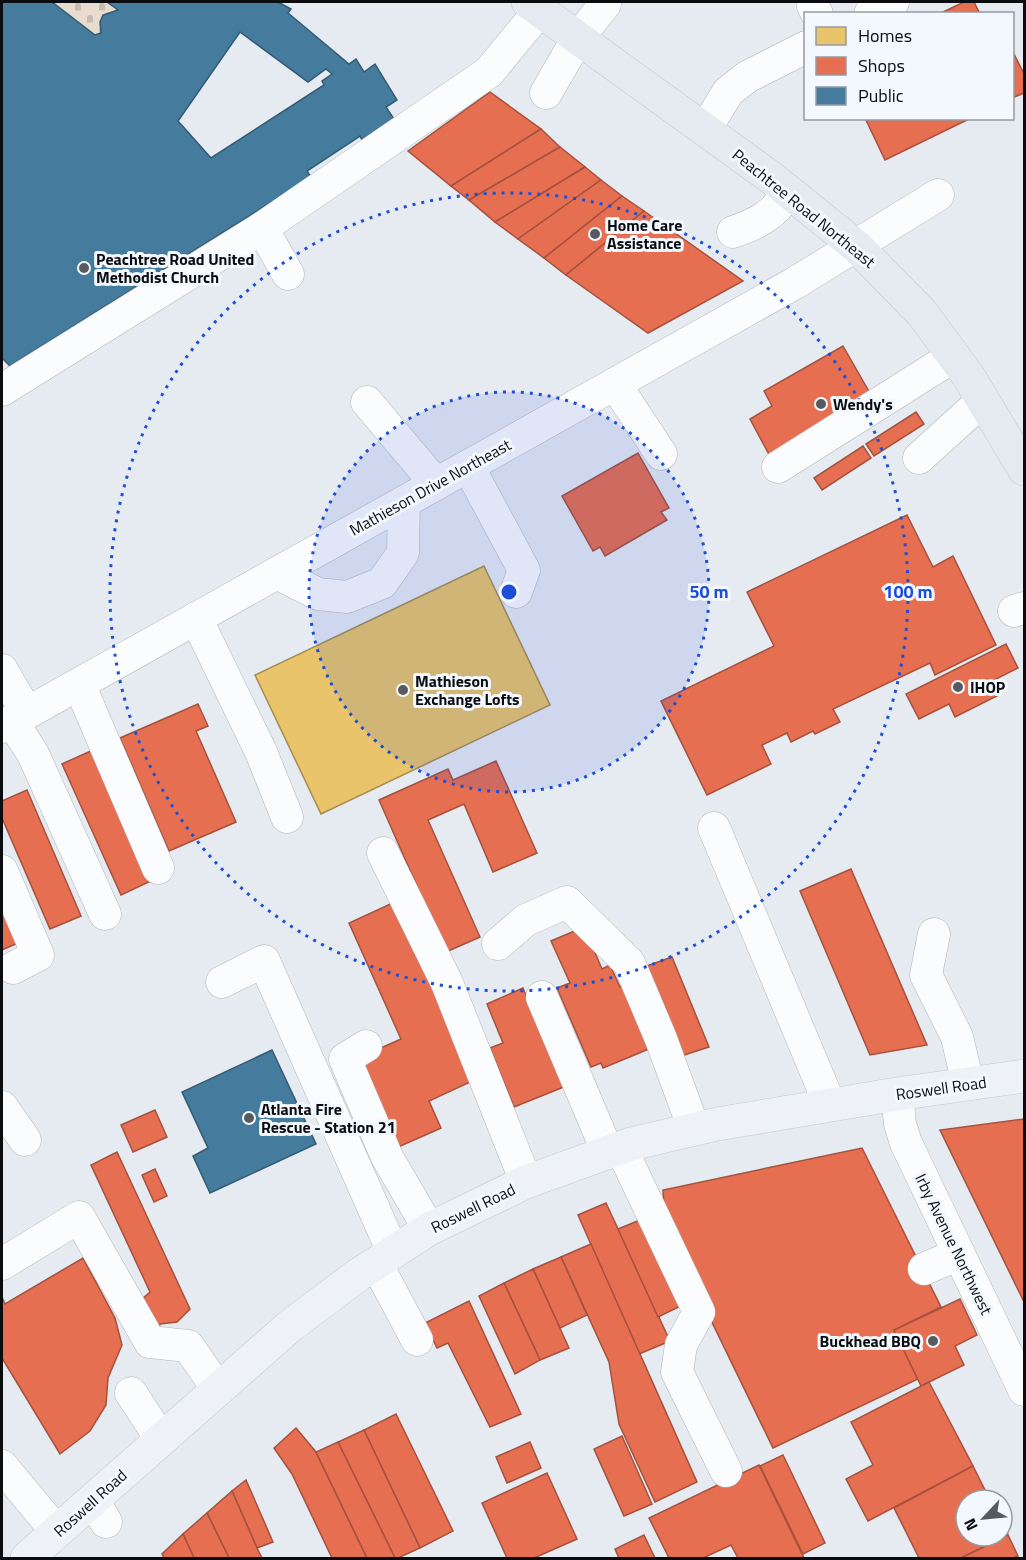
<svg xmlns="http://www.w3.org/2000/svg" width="1026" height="1560" viewBox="0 0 1026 1560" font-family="'Titillium Web',sans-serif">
  <defs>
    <pattern id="cemetery-stones" width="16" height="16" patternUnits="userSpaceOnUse" patternTransform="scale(1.5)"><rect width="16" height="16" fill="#e7dcce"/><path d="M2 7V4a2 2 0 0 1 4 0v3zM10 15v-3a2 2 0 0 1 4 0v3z" fill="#c5bcb0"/></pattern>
  </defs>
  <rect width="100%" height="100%" fill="#e6ebf1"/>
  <polygon fill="url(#cemetery-stones)" points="52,2 107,2 118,10 103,15 100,22 101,33 95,35"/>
  <polygon fill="#e9c46a" stroke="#a68d4f" stroke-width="1.5" points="484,566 550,705 321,814 255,675"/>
  <g fill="#e76f51" stroke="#a5513e" stroke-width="1.5">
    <polygon points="964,2 974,2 980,14 939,14"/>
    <polygon points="1012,50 1024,74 1024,93 1012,98"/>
    <polygon points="490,92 541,129 451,186 408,151"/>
    <polygon points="865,118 971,118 885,160"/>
    <polygon points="541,129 560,147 469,200 451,186"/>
    <polygon points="560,147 585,167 495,222 469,200"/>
    <polygon points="585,167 601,180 518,239 495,222"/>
    <polygon points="601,180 622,196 544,258 518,239"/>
    <polygon points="622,196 644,211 566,275 544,258"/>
    <polygon points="644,211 743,281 648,333 566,275"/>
    <polygon points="843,346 875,402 772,460 750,419 772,406 764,391"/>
    <polygon points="916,412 924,424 874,456 866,444"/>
    <polygon points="863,446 871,458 822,490 814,478"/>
    <polygon points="638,453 669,508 661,512 667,520 605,556 600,547 593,551 562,496"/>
    <polygon points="907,515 933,567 953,556 996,645 935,675 930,663 833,709 840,722 815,734 813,731 791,742 787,733 762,745 771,764 707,795 661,701 774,646 747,592"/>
    <polygon points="1006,644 1018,668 994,680 1001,694 955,717 949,704 919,719 906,694"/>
    <polygon points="198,704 208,726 196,731 236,822 169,851 120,738"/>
    <polygon points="93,750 151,881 121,895 62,764"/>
    <polygon points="496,761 537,853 493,872 464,804 428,820 480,937 446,952 379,800 448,769 453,780"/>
    <polygon points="27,790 81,916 50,929 2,818 2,801"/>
    <polygon points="851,869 927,1045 870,1055 800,891"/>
    <polygon points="399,900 479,1078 429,1101 441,1128 396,1148 361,1057 401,1039 349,923"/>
    <polygon points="2,906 27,939 2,950"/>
    <polygon points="584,927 602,969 610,965 620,987 629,983 656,1046 603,1068 601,1063 591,1067 557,988 570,983 551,941"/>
    <polygon points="672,957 709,1047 681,1056 644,967"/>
    <polygon points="523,988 538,1025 571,1084 514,1107 490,1048 503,1043 487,1004"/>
    <polygon points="155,1110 167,1137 133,1152 121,1125"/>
    <polygon points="1024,1119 1024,1302 940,1130"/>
    <polygon points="862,1148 941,1307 894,1330 918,1379 773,1448 657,1209 664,1206 663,1190"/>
    <polygon points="117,1152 190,1309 177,1322 160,1324 156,1335 133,1307 150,1292 91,1165"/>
    <polygon points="155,1169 167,1196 154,1202 142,1175"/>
    <polygon points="606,1203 670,1341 639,1354 578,1215"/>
    <polygon points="645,1218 685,1304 658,1317 618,1229"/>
    <polygon points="591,1244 697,1482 655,1502 619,1424 609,1362 561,1257"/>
    <polygon points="561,1257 587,1315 560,1328 533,1269"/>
    <polygon points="83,1258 115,1318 122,1345 108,1378 106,1405 90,1431 60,1454 2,1358 2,1297 5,1304"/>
    <polygon points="533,1269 569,1348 540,1360 504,1283"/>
    <polygon points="504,1283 540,1360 515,1374 479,1296"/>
    <polygon points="960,1299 977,1335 955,1346 964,1365 921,1386 894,1330"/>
    <polygon points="469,1301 521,1414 490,1427 448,1343 437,1348 425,1323"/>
    <polygon points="929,1382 973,1466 868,1521 846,1479 873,1465 851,1422"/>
    <polygon points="396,1414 453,1531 420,1548 364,1430"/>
    <polygon points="296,1428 316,1452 367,1558 332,1558 292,1474 274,1448"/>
    <polygon points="364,1430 420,1548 398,1558 395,1558 338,1442"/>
    <polygon points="622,1436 652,1504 624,1516 594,1449"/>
    <polygon points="338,1442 395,1558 367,1558 316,1452"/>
    <polygon points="530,1442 541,1468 507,1483 496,1457"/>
    <polygon points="783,1455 825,1543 803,1554 760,1466"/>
    <polygon points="759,1465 804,1558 738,1558 731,1545 703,1558 669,1558 649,1518"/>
    <polygon points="973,1466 990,1500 966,1500 966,1536 1002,1536 1002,1524 1008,1535 961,1558 919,1558 894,1508"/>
    <polygon points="547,1473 577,1539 534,1558 507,1558 482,1503"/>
    <polygon points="246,1480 273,1542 257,1548 232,1491"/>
    <polygon points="232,1491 257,1548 262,1558 229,1558 207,1513"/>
    <polygon points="207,1513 229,1558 194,1558 183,1534"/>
    <polygon points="183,1534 194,1558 164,1558 162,1554"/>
    <polygon points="644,1535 655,1558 619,1558 615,1549"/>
    <polygon points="1008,1535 1018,1556 1013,1558 961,1558"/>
  </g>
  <g fill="#457b9d" stroke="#335a73" stroke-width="1.5" fill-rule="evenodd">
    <path d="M2,2H52L95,35L101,33L100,22L103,15L118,10L107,2H278L291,9L288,13L349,64L356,59L364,72L375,64L397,100L386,107L394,119L362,140L360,136L307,171L311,177L10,366L2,358ZM240,32L308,82L326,69L332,74L322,81L324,85L211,158L178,121Z"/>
    <polygon points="272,1050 316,1144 210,1193 193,1156 208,1148 182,1092"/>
  </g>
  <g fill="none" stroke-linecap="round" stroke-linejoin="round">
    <g stroke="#b1b5b9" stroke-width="33">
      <g id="minor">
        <polyline points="813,6 817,14"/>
        <polyline points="870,14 893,2"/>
        <polyline points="546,93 578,38 605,4"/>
        <polyline points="705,130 728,92 747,77 806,47"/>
        <polyline points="262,228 288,274"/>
        <path d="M733,232C756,224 775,215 787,193"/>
        <polyline points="615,384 661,454"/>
        <polyline points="2,390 262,228 489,72 540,10"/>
        <polyline points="367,402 436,484"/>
        <polyline points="919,458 983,400"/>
        <polyline points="468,466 524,570 516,592"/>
        <polyline points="778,467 954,356"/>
        <polyline points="277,573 318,594 347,597 382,583 403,553 404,502"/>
        <polyline points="1014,611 1024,608"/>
        <polyline points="196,618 261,752 287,817"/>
        <polyline points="2,670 27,713"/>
        <polyline points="79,684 158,868"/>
        <polyline points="12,721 33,754 105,914"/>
        <polyline points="2,727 795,283 938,195"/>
        <polyline points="714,828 830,1105"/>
        <polyline points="383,853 447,983 526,1182"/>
        <polyline points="2,871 38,955 13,968"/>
        <polyline points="934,934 926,975 957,1037 968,1084"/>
        <polyline points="498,944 526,920 567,902 629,963 661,1039 694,1129"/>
        <polyline points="222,982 264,961 393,1252"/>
        <polyline points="542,997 608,1153"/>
        <polyline points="366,1046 345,1059 387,1157 429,1229"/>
        <polyline points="897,1094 900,1124 906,1143 1024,1390"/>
        <polyline points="2,1107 25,1140"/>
        <polyline points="621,1148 699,1312 681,1345 677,1372 726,1471"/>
        <polyline points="376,1263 417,1340"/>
        <polyline points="2,1264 79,1217 150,1342 188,1346 218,1389"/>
        <polyline points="924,1269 959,1254"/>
        <polyline points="131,1393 161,1439"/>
        <polyline points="2,1466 57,1532"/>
        <polyline points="93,1500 106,1522"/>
      </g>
    </g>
    <g stroke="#c5c7ca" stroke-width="34">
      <polyline id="major" points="27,1558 290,1326 358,1275 429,1229 526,1182 631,1144 717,1124 897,1094 1024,1076"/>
    </g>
    <g stroke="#c5c7ca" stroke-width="34">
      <polyline id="highway" points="528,2 773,179 857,247 922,313 969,377 1024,469"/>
    </g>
    <use href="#minor" stroke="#fbfcfd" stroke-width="32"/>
    <use href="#major" stroke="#eef2f6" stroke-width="33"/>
    <use href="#highway" stroke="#e5eaf1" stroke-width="33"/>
  </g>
  <circle cx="509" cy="592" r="200" fill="#1d4ed8" fill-opacity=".12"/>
  <g fill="none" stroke="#1d4ed8" stroke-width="3" stroke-dasharray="3 6">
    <circle cx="509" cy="592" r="200"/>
    <circle cx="509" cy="592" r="399"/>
  </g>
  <g fill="#575a5f" stroke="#f3f8fe" stroke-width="2">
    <circle cx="595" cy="234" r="6"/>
    <circle cx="84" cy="268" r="6"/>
    <circle cx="821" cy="404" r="6"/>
    <circle cx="958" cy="687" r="6"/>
    <circle cx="403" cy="690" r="6"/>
    <circle cx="249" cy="1118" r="6"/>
    <circle cx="933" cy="1341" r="6"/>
  </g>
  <g text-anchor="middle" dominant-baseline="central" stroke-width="6" stroke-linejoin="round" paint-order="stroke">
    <g font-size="16" fill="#0a0c10" stroke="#f3f8fe">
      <text transform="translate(804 208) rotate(39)">Peachtree Road Northeast</text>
      <text transform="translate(430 487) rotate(-29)">Mathieson Drive Northeast</text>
      <text transform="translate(941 1088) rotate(-8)">Roswell Road</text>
      <text transform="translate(473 1208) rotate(-26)">Roswell Road</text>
      <text transform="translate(954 1244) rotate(64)">Irby Avenue Northwest</text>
      <text transform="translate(90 1503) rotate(-42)">Roswell Road</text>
    </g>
    <g font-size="16" font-weight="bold" fill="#0a0c10" stroke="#f3f8fe" text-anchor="start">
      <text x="607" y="225">Home Care<tspan x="607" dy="18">Assistance</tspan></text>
      <text x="96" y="259">Peachtree Road United<tspan x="96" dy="18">Methodist Church</tspan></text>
      <text x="833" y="404">Wendy's</text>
      <text x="415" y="681">Mathieson<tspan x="415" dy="18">Exchange Lofts</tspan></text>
      <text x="970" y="687">IHOP</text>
      <text x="261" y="1109">Atlanta Fire<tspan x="261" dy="18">Rescue - Station 21</tspan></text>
      <text x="921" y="1341" text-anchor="end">Buckhead BBQ</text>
    </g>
  </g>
  <circle cx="509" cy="592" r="9" fill="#1d4ed8" stroke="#f3f8fe" stroke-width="3"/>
  <g font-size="18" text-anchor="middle" font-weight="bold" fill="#1d4ed8" stroke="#f3f8fe" stroke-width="6" stroke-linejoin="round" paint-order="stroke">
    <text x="709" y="598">50 m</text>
    <text x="908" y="598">100 m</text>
  </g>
  <rect width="1026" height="1560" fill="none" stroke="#0a0c10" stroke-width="6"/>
  <rect x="804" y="12" width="210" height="108" fill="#f3f8fe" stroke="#969a9f" stroke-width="1.5"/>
  <rect x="816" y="27" width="30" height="18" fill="#e9c46a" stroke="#969a9f" stroke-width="1.5"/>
  <text x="858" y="42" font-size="18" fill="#0a0c10">Homes</text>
  <rect x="816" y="57" width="30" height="18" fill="#e76f51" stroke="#969a9f" stroke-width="1.5"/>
  <text x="858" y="72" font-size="18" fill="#0a0c10">Shops</text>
  <rect x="816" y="87" width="30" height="18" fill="#457b9d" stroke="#969a9f" stroke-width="1.5"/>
  <text x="858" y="102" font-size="18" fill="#0a0c10">Public</text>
  <g transform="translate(984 1518) rotate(244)"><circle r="28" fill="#f3f8fe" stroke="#969a9f" stroke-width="1.5"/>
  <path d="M0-4.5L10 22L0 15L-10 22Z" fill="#575a5f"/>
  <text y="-9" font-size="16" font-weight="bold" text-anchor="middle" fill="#0a0c10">N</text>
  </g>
</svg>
